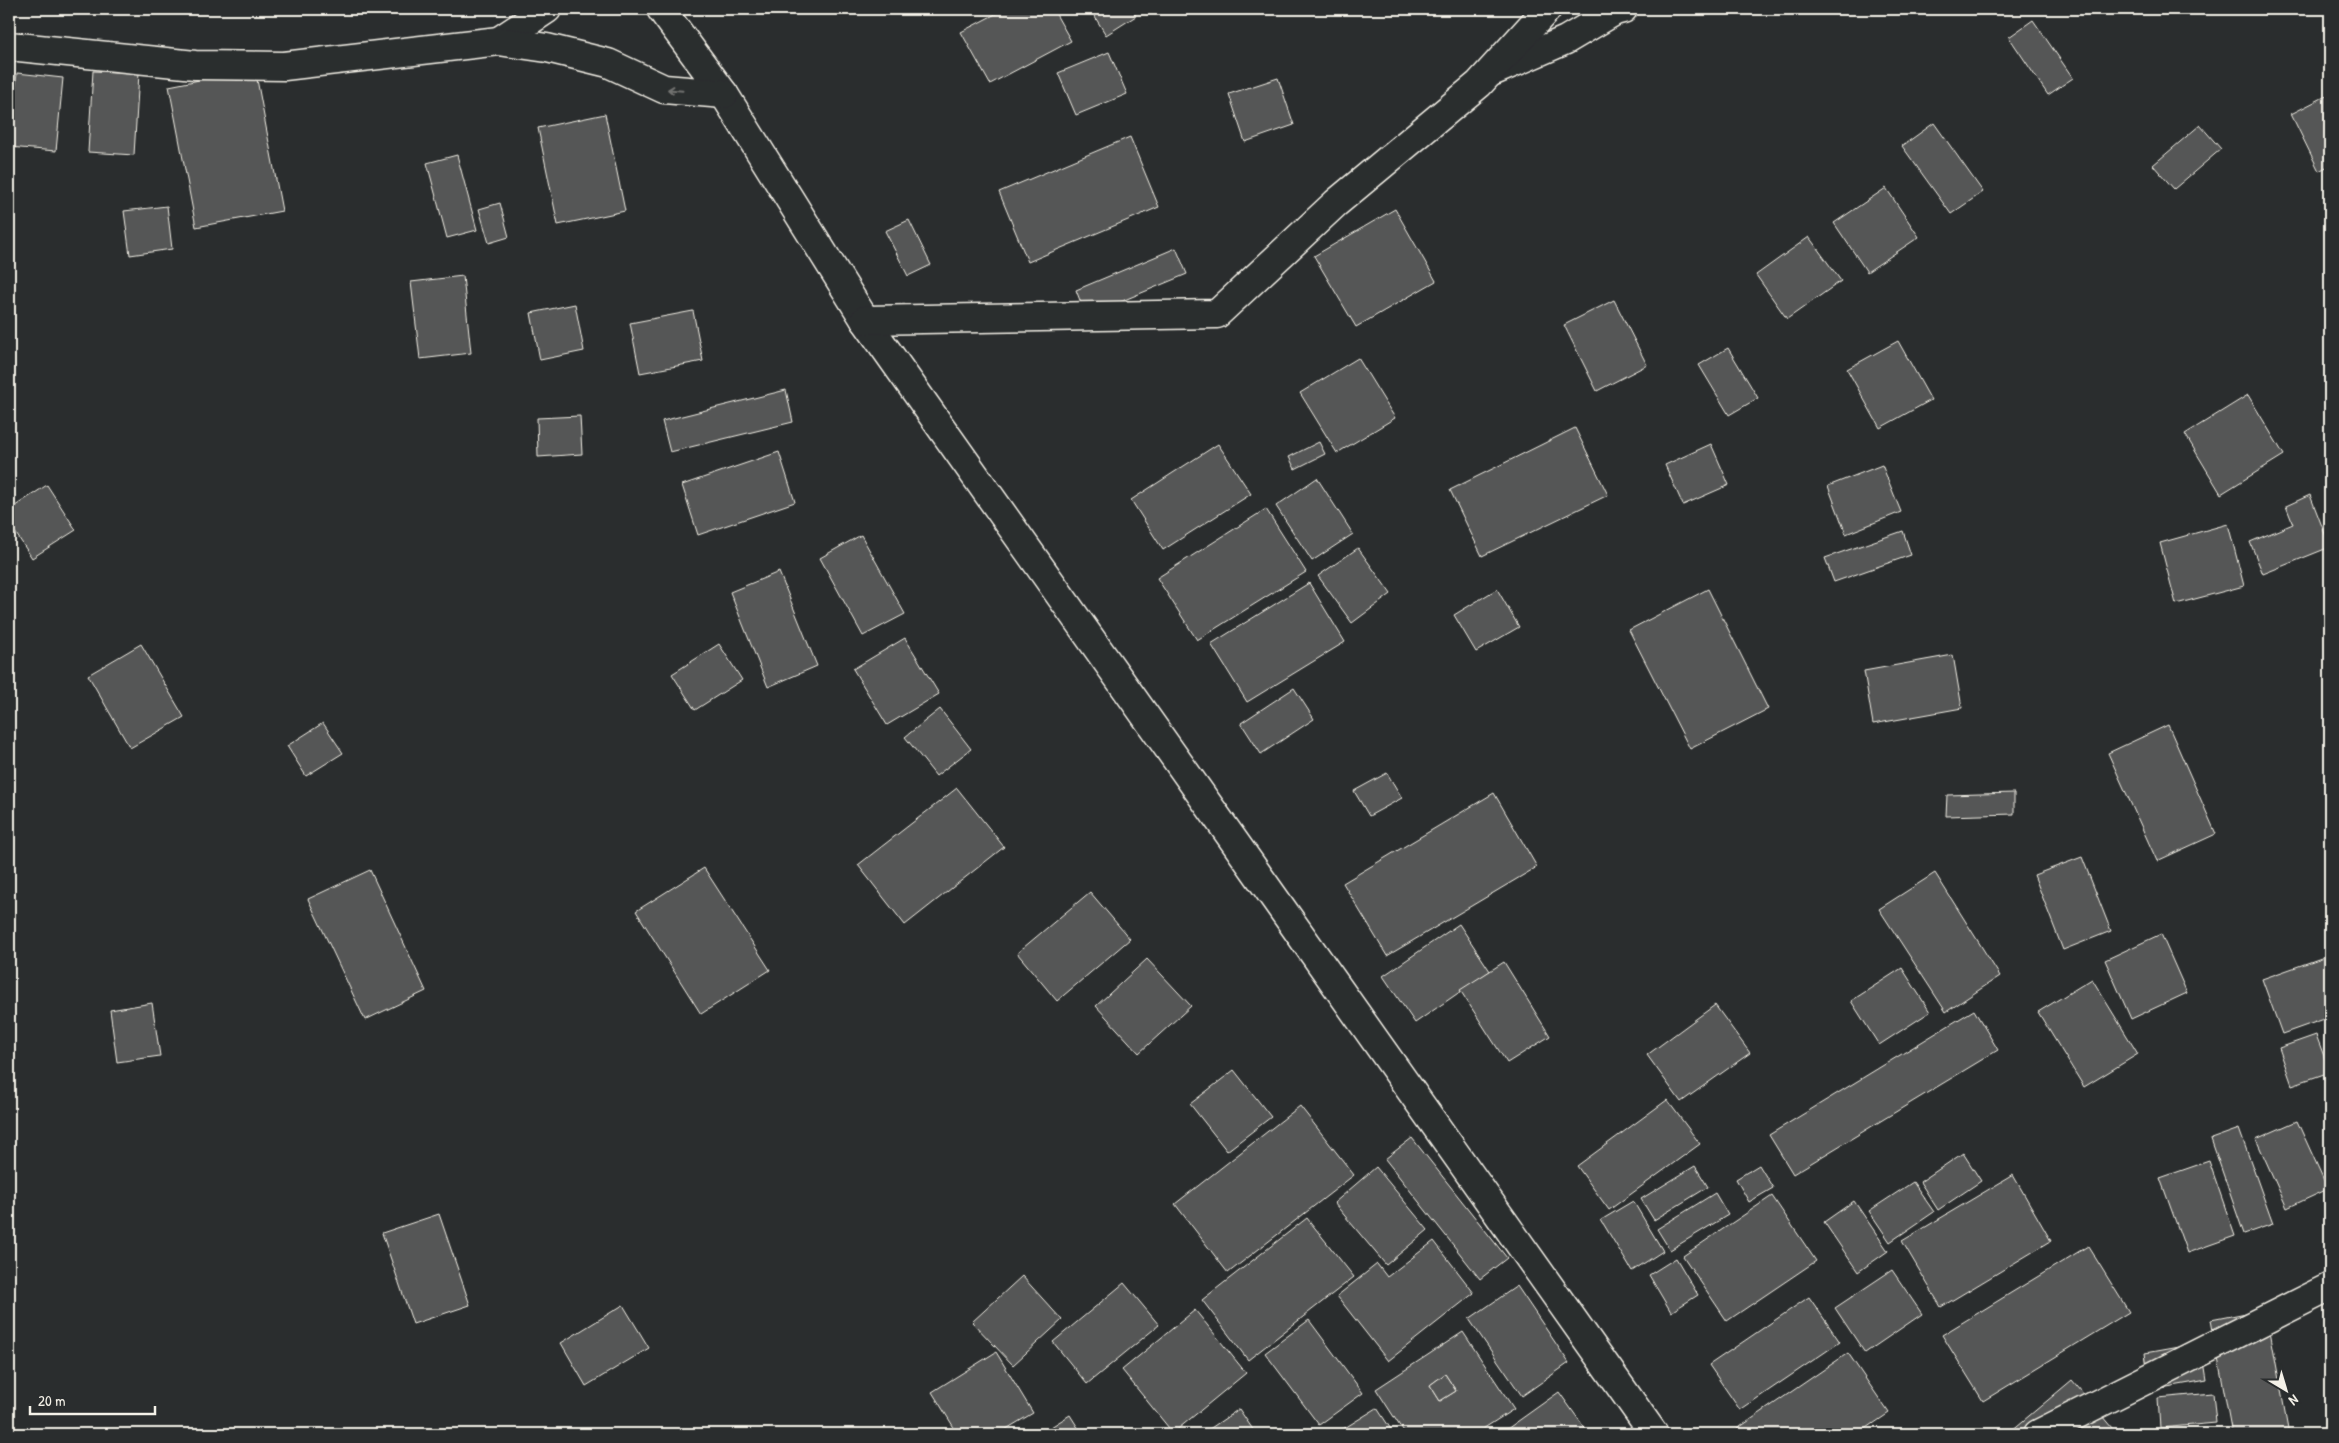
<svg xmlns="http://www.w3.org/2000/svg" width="2339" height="1443" viewBox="0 0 2339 1443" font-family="'Patrick Hand',sans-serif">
  <rect width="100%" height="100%" fill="#2a2d2e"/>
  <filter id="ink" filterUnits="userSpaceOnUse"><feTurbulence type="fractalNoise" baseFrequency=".02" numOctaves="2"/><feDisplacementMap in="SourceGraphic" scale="10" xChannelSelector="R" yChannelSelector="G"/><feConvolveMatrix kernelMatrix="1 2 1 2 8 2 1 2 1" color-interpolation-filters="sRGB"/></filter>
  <g filter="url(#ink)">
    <g fill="#555756" stroke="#f4f1e8" fill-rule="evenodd">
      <polygon points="1005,9 1053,9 1071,41 990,84 961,32"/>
      <polygon points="1090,9 1132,9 1136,16 1106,35"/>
      <polygon points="2033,20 2073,78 2048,95 2009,37"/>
      <polygon points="1109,52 1127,94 1076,115 1058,73"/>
      <polygon points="255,69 282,211 196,227 169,86"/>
      <polygon points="93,71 139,73 134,155 88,152"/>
      <polygon points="17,73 63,78 56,151 9,147"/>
      <polygon points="1278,78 1294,125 1245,142 1229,94"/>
      <polygon points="2330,94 2330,165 2319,171 2291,114"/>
      <polygon points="605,114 625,211 558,225 538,128"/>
      <polygon points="1934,123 1983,192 1951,214 1902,146"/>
      <polygon points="2200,125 2221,149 2174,189 2153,165"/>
      <polygon points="1130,137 1159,207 1028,262 999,192"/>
      <polygon points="457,155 477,230 447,238 427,163"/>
      <polygon points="1886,188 1919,237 1867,272 1834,223"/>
      <polygon points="500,203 509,237 489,243 479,209"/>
      <polygon points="167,206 172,249 130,255 124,211"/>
      <polygon points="1395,209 1436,281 1356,327 1314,256"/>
      <polygon points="909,220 931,265 908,276 885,231"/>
      <polygon points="1809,237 1841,281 1787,319 1756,275"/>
      <polygon points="1176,248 1187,274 1086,316 1076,290"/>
      <polygon points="463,276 471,353 420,359 411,282"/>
      <polygon points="1614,300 1647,365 1597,391 1564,325"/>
      <polygon points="575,304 584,351 540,360 531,313"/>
      <polygon points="693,311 703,361 640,373 630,323"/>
      <polygon points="1898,341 1931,400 1880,428 1847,369"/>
      <polygon points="1728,348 1758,398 1729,415 1699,365"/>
      <polygon points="1358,358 1395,418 1337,453 1300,393"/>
      <polygon points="786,390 793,422 670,452 662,421"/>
      <polygon points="2248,395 2284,455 2221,494 2185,434"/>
      <polygon points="580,416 582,454 538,457 537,418"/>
      <polygon points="1575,428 1608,495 1482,556 1450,490"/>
      <polygon points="1319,442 1325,454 1295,469 1289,457"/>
      <polygon points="1218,444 1251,494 1163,550 1131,500"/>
      <polygon points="1711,444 1729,485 1683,505 1665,465"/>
      <polygon points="779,452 795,502 698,535 682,485"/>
      <polygon points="1882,465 1901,512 1846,534 1828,486"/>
      <polygon points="1317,478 1353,534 1312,561 1276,506"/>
      <polygon points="47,485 76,530 32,558 9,523 9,510"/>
      <polygon points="2310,495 2330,547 2263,574 2250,542 2293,524 2286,506"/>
      <polygon points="1266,509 1306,572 1197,640 1157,578"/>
      <polygon points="2228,524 2244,586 2176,604 2160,543"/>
      <polygon points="1903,531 1911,555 1834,582 1825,558"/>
      <polygon points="861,535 905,614 863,636 820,558"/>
      <polygon points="1358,548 1391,594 1352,623 1318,576"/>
      <polygon points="779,572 817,666 768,687 730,592"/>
      <polygon points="1309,583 1345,642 1247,702 1211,644"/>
      <polygon points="1497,589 1519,627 1476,652 1454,615"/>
      <polygon points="1708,589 1768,709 1690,749 1629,630"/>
      <polygon points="905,638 939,694 887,725 853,669"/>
      <polygon points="141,644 184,717 130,748 88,675"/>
      <polygon points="719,644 742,680 695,710 672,674"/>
      <polygon points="1953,655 1962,708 1873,724 1864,671"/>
      <polygon points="1294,688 1314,719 1261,754 1241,723"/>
      <polygon points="940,709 971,749 936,776 905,737"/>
      <polygon points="323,723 343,753 306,776 287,746"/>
      <polygon points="2168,725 2216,834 2157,861 2108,753"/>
      <polygon points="1387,773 1402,798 1369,816 1354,791"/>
      <polygon points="957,788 1004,847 905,925 858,865"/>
      <polygon points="1494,793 1537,867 1387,956 1343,883"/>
      <polygon points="2014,793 2014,814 1946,816 1947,795"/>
      <polygon points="2082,857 2111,931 2063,950 2034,875"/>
      <polygon points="704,868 770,970 701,1014 636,911"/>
      <polygon points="370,870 426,991 365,1020 308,899"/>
      <polygon points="1935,873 2000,976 1946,1012 1879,909"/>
      <polygon points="1090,892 1130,939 1057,1001 1017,953"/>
      <polygon points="1459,924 1490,971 1415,1023 1383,976"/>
      <polygon points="2161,934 2187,993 2131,1019 2105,960"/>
      <polygon points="2327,956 2330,966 2330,1017 2282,1034 2262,979"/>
      <polygon points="1147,959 1191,1006 1139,1053 1096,1006"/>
      <polygon points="1504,962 1550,1036 1507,1063 1460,990"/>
      <polygon points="1902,968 1930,1012 1879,1045 1851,1001"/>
      <polygon points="2092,979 2138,1054 2084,1087 2038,1012"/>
      <polygon points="152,1003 160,1056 117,1062 110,1010"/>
      <polygon points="1715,1005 1750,1053 1681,1102 1647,1055"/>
      <polygon points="1974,1010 1998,1050 1793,1174 1769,1135"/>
      <polygon points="2316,1035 2330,1072 2292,1085 2279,1048"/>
      <polygon points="1234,1070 1271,1117 1227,1151 1190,1104"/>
      <polygon points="1667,1100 1700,1144 1609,1210 1577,1166"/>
      <polygon points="1300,1106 1354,1175 1228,1273 1175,1204"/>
      <polygon points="2297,1121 2328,1189 2287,1208 2256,1139"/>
      <polygon points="2239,1129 2273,1224 2244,1234 2211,1139"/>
      <polygon points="1412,1138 1507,1258 1480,1279 1385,1159"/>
      <polygon points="1963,1153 1981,1181 1938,1210 1920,1182"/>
      <polygon points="2209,1161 2235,1236 2187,1253 2160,1178"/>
      <polygon points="1759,1165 1773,1188 1749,1202 1736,1179"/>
      <polygon points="1695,1166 1708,1187 1654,1220 1641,1199"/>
      <polygon points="1376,1167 1428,1230 1386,1265 1334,1203"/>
      <polygon points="2013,1175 2051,1241 1941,1307 1902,1241"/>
      <polygon points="1913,1182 1934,1212 1890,1242 1869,1211"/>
      <polygon points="1715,1193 1728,1215 1670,1250 1657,1229"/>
      <polygon points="1772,1196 1816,1261 1727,1321 1683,1256"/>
      <polygon points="1633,1201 1663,1251 1632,1271 1601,1220"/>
      <polygon points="1854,1201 1888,1251 1858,1272 1824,1222"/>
      <polygon points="439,1214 470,1305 413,1324 382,1233"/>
      <polygon points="1307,1218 1354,1277 1248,1360 1202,1300"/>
      <polygon points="1434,1241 1474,1293 1388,1361 1337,1296 1377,1264 1387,1277"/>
      <polygon points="2088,1246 2129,1312 1983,1401 1942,1335"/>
      <polygon points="1676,1258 1698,1295 1671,1312 1649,1275"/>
      <polygon points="1892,1270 1922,1314 1865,1353 1835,1308"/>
      <polygon points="1022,1276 1062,1320 1013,1365 972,1322"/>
      <polygon points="1124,1283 1159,1325 1087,1384 1053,1342"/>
      <polygon points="1517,1286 1569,1363 1522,1396 1469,1319"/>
      <polygon points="1809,1297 1840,1342 1740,1410 1709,1365"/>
      <polygon points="623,1305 649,1348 586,1386 561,1343"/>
      <polygon points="2266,1309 2289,1434 2232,1434 2211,1320"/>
      <polygon points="1195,1310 1246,1373 1173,1433 1122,1370"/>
      <polygon points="1309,1320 1363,1393 1319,1425 1265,1353"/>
      <path d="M1463,1332L1514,1409L1475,1434H1405L1376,1389ZM1445,1374L1456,1391L1440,1401L1430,1385Z"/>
      <polygon points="2201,1343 2207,1380 2150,1390 2145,1353"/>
      <polygon points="996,1352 1033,1413 998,1434 958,1434 932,1392"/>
      <polygon points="1848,1353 1889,1413 1858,1434 1740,1434 1737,1429"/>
      <polygon points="1445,1374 1456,1391 1440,1401 1430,1385"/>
      <polygon points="2072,1380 2117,1434 2013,1434 2011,1431"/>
      <polygon points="1559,1392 1589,1434 1500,1434"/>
      <polygon points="2213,1393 2216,1423 2160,1428 2158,1398"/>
      <polygon points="1377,1408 1394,1434 1335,1434"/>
      <polygon points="1239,1409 1256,1434 1202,1434"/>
      <polygon points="1070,1415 1082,1434 1044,1434 1043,1432"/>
    </g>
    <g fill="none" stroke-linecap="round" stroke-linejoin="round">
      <g stroke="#f4f1e8" stroke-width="31">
        <g id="minor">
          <polyline points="661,9 724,94 865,320 1654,1434"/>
          <polyline points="499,41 547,9"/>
          <polyline points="9,46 195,65 284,66 499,41 547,48 608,63 664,89 724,94"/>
          <polyline points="1494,71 1566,40 1615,11 1623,9"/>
          <polyline points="865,320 1217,314 1336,203 1479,84 1547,9"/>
          <polyline points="2038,1434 2330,1287"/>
        </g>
      </g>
      <use href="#minor" stroke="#2a2d2e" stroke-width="28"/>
    </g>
    <defs><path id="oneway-shaft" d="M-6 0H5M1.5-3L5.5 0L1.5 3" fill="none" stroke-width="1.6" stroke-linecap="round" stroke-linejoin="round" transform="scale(1.25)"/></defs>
    <use stroke="#71726f" href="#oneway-shaft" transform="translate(675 90) rotate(-175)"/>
  </g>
  <rect width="2339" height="1443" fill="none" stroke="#2a2d2e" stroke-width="30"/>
  <rect x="15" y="15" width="2309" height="1413" fill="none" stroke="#f4f1e8" stroke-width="2" filter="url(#ink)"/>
  <g transform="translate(2286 1390) rotate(142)" stroke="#2a2d2e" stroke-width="4" paint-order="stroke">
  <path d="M0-4L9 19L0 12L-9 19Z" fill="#f4f1e8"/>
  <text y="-8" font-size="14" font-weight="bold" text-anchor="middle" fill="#f4f1e8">N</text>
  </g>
  <path d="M30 1406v8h125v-8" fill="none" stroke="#f4f1e8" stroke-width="2.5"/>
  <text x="38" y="1406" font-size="15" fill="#f4f1e8" stroke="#2a2d2e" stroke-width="4" paint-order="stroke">20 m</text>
</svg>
